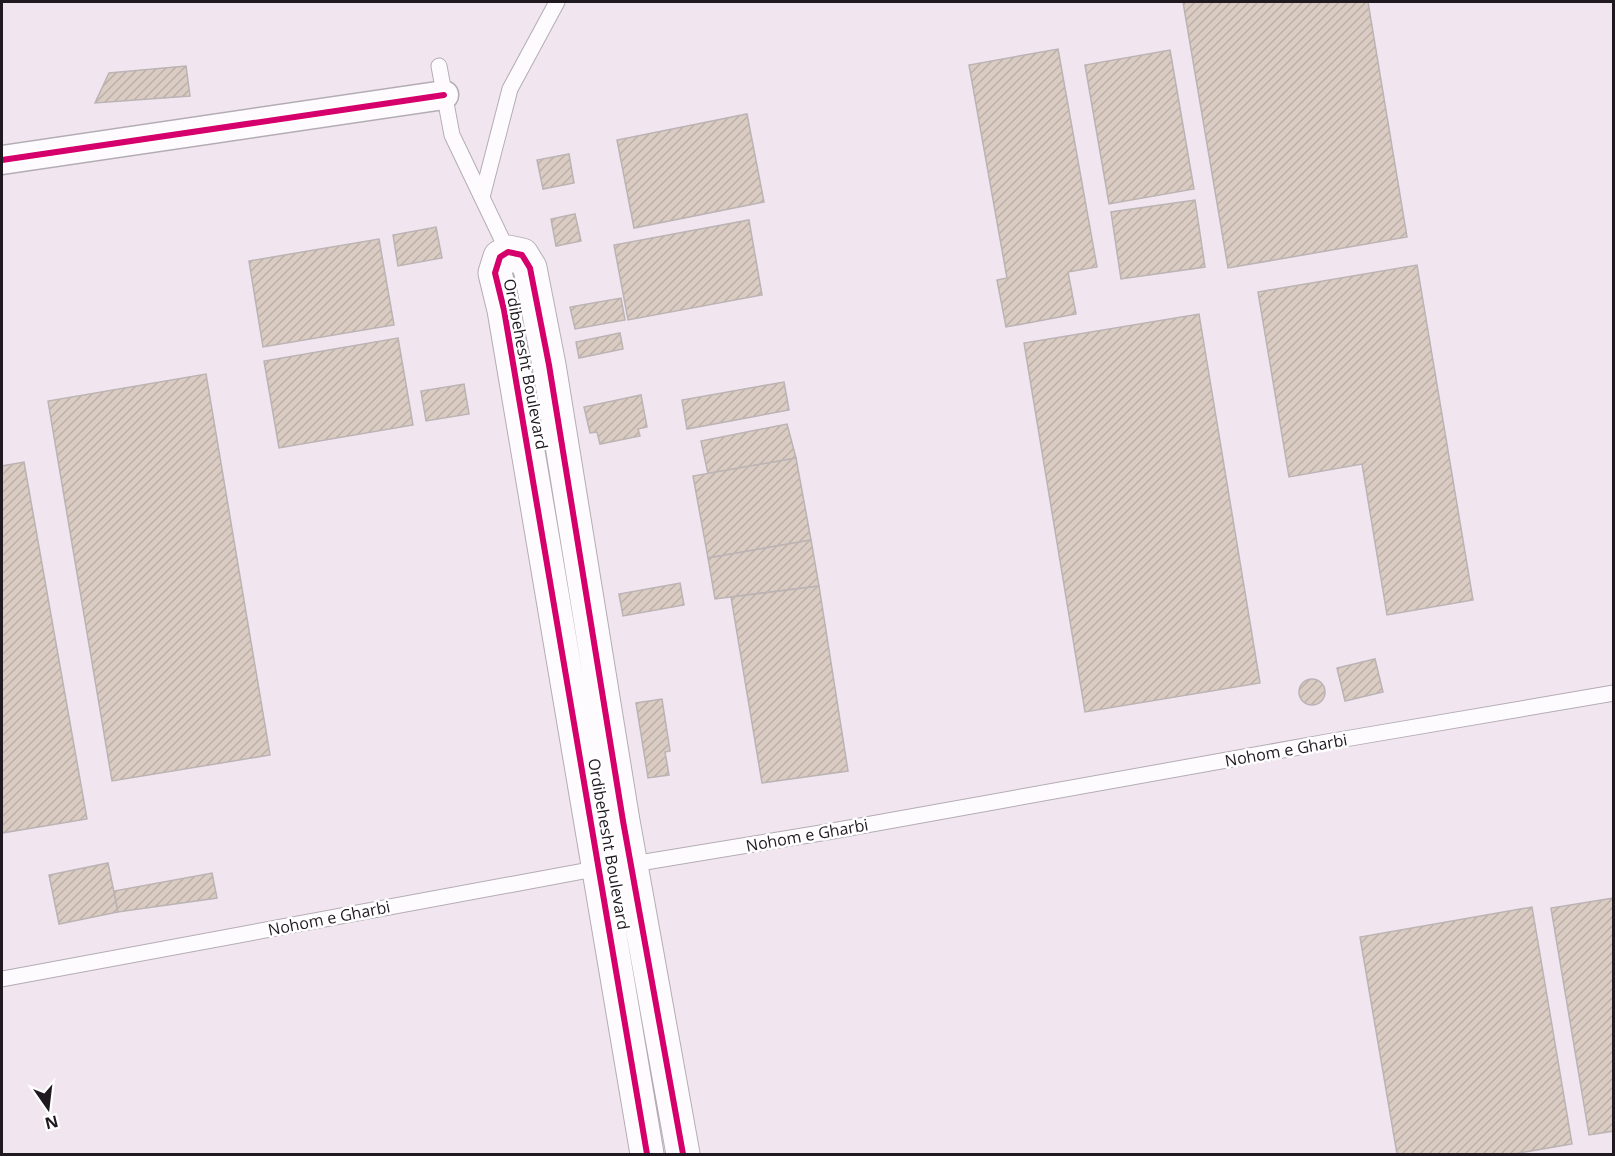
<svg xmlns="http://www.w3.org/2000/svg" width="1615" height="1156" viewBox="0 0 1615 1156" font-family="'Open Sans',sans-serif">
  <defs>
    <pattern id="building-hatch" width="6" height="6" patternUnits="userSpaceOnUse" patternTransform="scale(1.5)"><rect width="6" height="6" fill="#daccc3"/><path d="M-1 1l2-2M0 6l6-6M5 7l2-2" fill="none" stroke="#bbafa7"/></pattern>
  </defs>
  <rect width="100%" height="100%" fill="#f1e6f0"/>
  <g fill="url(#building-hatch)" stroke="#bbb3b4" stroke-width="1.5">
    <polygon points="1183,2 1368,2 1407,237 1228,268"/>
    <polygon points="1058,49 1097,267 1068,272 1076,314 1006,327 997,280 1007,278 969,65"/>
    <polygon points="1170,50 1194,189 1109,204 1085,65"/>
    <polygon points="186,66 190,96 95,103 109,73"/>
    <polygon points="747,114 764,202 634,228 617,140"/>
    <polygon points="569,154 574,183 543,189 537,160"/>
    <polygon points="1195,200 1205,267 1121,279 1111,212"/>
    <polygon points="575,214 581,241 556,246 551,219"/>
    <polygon points="749,220 762,295 628,320 614,245"/>
    <polygon points="436,227 442,258 398,266 393,235"/>
    <polygon points="379,239 394,325 263,347 249,261"/>
    <polygon points="1417,265 1473,600 1387,615 1362,464 1289,477 1258,292"/>
    <polygon points="621,298 625,320 575,329 570,307"/>
    <polygon points="1199,314 1260,683 1085,712 1024,343"/>
    <polygon points="620,333 623,349 579,358 576,342"/>
    <polygon points="398,338 413,425 279,448 264,361"/>
    <polygon points="206,374 270,755 112,781 48,401"/>
    <polygon points="784,382 789,410 687,429 682,400"/>
    <polygon points="464,384 469,414 426,421 421,391"/>
    <polygon points="641,395 647,427 638,429 640,436 600,444 597,432 590,433 584,407"/>
    <polygon points="787,424 796,458 708,474 701,441"/>
    <polygon points="796,458 811,540 708,558 693,476"/>
    <polygon points="24,462 87,819 2,833 2,466"/>
    <polygon points="811,540 819,586 715,599 708,558"/>
    <polygon points="680,583 684,605 623,616 619,594"/>
    <polygon points="819,586 848,771 762,783 731,597"/>
    <polygon points="1375,659 1383,692 1345,701 1337,668"/>
    <circle cx="1312" cy="692" r="13"/>
    <polygon points="662,699 670,751 665,752 669,775 648,778 636,703"/>
    <polygon points="108,863 118,912 59,924 49,875"/>
    <polygon points="212,873 217,898 118,912 114,891"/>
    <polygon points="1614,898 1614,1131 1589,1135 1551,908"/>
    <polygon points="1532,907 1572,1144 1513,1154 1397,1154 1360,937"/>
  </g>
  <g fill="none" stroke-linecap="round" stroke-linejoin="round">
    <g stroke="#b4acb4" stroke-width="17">
      <g id="service">
        <polyline points="439,66 452,135 508,252"/>
        <polyline points="482,197 510,89 557,2"/>
        <polyline points="627,865 827,832 1327,742 1614,693"/>
        <polyline points="2,979 600,868"/>
      </g>
    </g>
    <g stroke="#b4acb4" stroke-width="31">
      <polyline id="minor" points="2,160 444,95"/>
    </g>
    <g stroke="#b4acb4" stroke-width="35">
      <polyline id="tertiary" points="647,1154 504,310 495,273 500,257 508,252 522,255 530,268 549,365 623,821 683,1154"/>
    </g>
    <use href="#service" stroke="#fdfbfd" stroke-width="15"/>
    <use href="#minor" stroke="#fdfbfd" stroke-width="28"/>
    <use href="#tertiary" stroke="#fdfbfd" stroke-width="33"/>
    <g stroke="#fff" stroke-width="10">
      <g id="cycleway">
        <polyline points="2,160 444,95"/>
        <polyline points="647,1154 504,310 495,273 500,257 508,252 522,255 530,268 549,365 623,821 683,1154"/>
      </g>
    </g>
    <use href="#cycleway" stroke="#d6006c" stroke-width="6"/>
  </g>
  <g text-anchor="middle" dominant-baseline="central" stroke-width="5" stroke-linejoin="round" paint-order="stroke">
    <g font-size="16" fill="#201920" stroke="#fff">
      <text transform="translate(526 364) rotate(79)">Ordibehesht Boulevard</text>
      <text transform="translate(1286 750) rotate(-10)">Nohom e Gharbi</text>
      <text transform="translate(807 835) rotate(-10)">Nohom e Gharbi</text>
      <text transform="translate(609 844) rotate(80)">Ordibehesht Boulevard</text>
      <text transform="translate(329 918) rotate(-11)">Nohom e Gharbi</text>
    </g>
  </g>
  <rect width="1615" height="1156" fill="none" stroke="#201920" stroke-width="6"/>
  <g transform="translate(48 1108) rotate(166)" stroke="#ffffff" stroke-width="4.5" paint-order="stroke">
  <path d="M0-4.5L10 22L0 15L-10 22Z" fill="#201920"/>
  <text y="-9" font-size="16" font-weight="bold" text-anchor="middle" fill="#201920">N</text>
  </g>
</svg>
